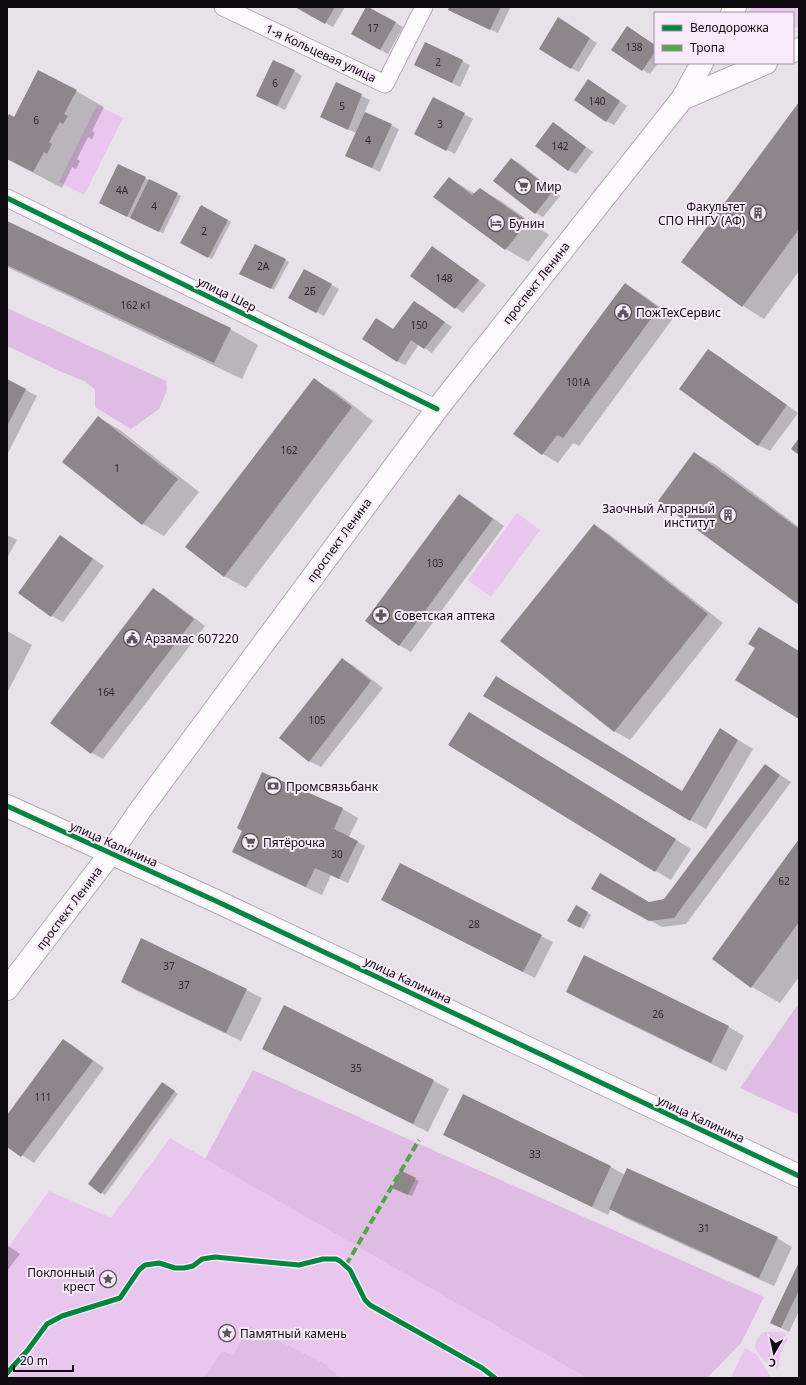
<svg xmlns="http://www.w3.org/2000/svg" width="806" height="1385" viewBox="0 0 806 1385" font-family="'Noto Sans',sans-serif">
  <rect width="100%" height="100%" fill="#e9e1ea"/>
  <g fill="#e8c6ed">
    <polygon points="752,7 799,7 799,26 793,29 793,13 748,13"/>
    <polygon points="97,105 123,118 84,195 59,182"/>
    <polygon points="517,513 540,530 491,597 468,580"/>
    <polygon points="170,1138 587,1378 7,1378 7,1249 49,1191 111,1218"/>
    <path d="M764,1332H783C786,1335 786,1335 787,1338C787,1342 784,1344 783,1347C779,1354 781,1362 777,1369C771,1366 768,1364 763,1359C753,1349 752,1342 764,1332Z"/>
    <polygon points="745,1348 757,1355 771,1378 731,1378"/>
  </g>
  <g fill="#dfbce3">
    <polygon points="7,308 166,381 167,390 159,409 131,429 95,407 95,390 86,382 62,372 7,346"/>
    <polygon points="799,1003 799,1115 740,1088"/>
    <polygon points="253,1070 764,1297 741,1343 707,1378 587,1378 205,1159"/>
    <polygon points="249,1326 329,1366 328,1368 336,1373 335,1375 341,1378 203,1378 223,1351 233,1356"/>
  </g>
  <g fill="#0003">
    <polygon points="297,7 345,7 333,27"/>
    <polygon points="367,7 403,27 388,54 352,34"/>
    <polygon points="451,7 508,7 510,8 498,33 457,14"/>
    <polygon points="566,23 597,43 579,72 571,68"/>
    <polygon points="635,32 655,45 655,63 658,63 650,74 643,70"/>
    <polygon points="462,61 470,65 460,87 423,69"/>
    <polygon points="294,71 302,76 285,110 265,100"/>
    <polygon points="337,84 370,100 364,113 399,129 380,172 346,156 356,133 329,121"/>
    <polygon points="596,85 627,106 614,125 606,121"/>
    <polygon points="76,91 104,107 92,131 95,133 92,139 88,137 77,159 80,161 76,169 72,167 62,188 7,159 7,120"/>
    <polygon points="433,98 473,119 455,154 423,138"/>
    <polygon points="799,104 799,271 764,319 743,306"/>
    <polygon points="554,123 561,128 593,152 576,174 568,170"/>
    <polygon points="511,159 519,163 560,196 543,217 536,213"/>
    <polygon points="118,165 181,196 163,233 103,205"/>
    <polygon points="449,178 475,194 480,189 501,201 549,235 528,262 506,249 434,197"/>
    <polygon points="201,206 231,222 212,259 182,243"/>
    <polygon points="7,223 230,329 258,345 242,379 7,267"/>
    <polygon points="432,247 486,285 463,313 411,276"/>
    <polygon points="285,260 289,262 274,290 244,275"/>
    <polygon points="304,270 339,289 324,316 289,297"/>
    <polygon points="625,284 640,293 674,317 579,446 573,443 558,463 543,454 515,434"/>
    <polygon points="422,306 452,327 432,353 419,344 405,365 397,361 394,330"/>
    <polygon points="708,350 720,357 798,413 770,451 758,445"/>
    <polygon points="7,380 37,396 7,455"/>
    <polygon points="314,380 336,392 373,421 246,588 224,576"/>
    <polygon points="98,417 120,430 199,492 164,536 143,524"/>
    <polygon points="694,453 716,465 799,527 799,603"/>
    <polygon points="459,495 471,502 504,526 411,652 399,645"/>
    <polygon points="594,525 609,534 723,623 630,740 614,731"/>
    <polygon points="7,535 17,540 7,558"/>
    <polygon points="72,544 104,566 63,622 52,616"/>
    <polygon points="153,589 165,596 205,626 103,759 92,753"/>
    <polygon points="7,631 32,645 7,693"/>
    <polygon points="342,659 354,666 383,688 321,767 309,761"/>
    <polygon points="484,722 691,849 671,880 449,745"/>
    <polygon points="720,729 753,749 706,829 690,820 682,792"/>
    <polygon points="765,765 791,782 686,924 662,927 604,895 649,903 665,900"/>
    <polygon points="263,773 343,809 358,818 349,837 365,846 348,883 331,875 322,895 249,861 234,852 243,831"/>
    <polygon points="799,841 799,977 780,1003 752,987"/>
    <polygon points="394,906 541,936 553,942 535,978"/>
    <polygon points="576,906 591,915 584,929 569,921"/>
    <polygon points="122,982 246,990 262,998 241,1041 137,991"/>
    <polygon points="567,992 729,1027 744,1036 726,1071 582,1001"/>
    <polygon points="64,1040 75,1047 104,1068 34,1163 7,1145 7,1116"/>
    <polygon points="279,1057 434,1081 449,1089 428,1132"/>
    <polygon points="166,1085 178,1094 105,1195 102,1193"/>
    <polygon points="464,1095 611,1167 625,1175 777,1238 792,1247 774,1286 625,1218 611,1209 608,1215 460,1143 445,1134"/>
    <polygon points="400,1172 419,1181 412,1196 396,1189"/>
    <polygon points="7,1245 20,1254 7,1271"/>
    <polygon points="799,1264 799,1311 789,1332 771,1323"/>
  </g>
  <g fill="#8e868a">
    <polygon points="295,7 335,7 325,24"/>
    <polygon points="366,7 368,7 396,22 380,50 351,34"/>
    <polygon points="449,7 501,7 490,30 448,10"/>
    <polygon points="558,17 590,38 571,69 539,49"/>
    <polygon points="627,26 655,45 655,52 642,71 611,50"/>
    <polygon points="425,42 463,60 452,83 414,65"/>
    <polygon points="273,60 295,70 277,106 256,96"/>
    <polygon points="38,70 77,90 64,114 68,116 63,124 60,122 49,142 52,144 47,154 44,152 33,172 7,159 7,118 9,114 14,117"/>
    <polygon points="588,79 620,101 606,122 574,100"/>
    <polygon points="336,82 362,94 348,130 320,117"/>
    <polygon points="433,97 465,113 446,151 414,134"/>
    <polygon points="799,102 799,229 742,307 681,262"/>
    <polygon points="365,112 392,124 372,168 345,156"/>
    <polygon points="553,122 586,147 568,171 535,146"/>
    <polygon points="511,158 553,191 535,214 493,181"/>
    <polygon points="118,164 146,177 127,217 99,203"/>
    <polygon points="449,177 472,195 480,188 528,222 505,250 433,197"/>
    <polygon points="149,179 178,193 159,232 130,218"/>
    <polygon points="201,205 228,220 208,258 180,243"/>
    <polygon points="7,221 231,328 214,363 7,265"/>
    <polygon points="255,244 286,259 271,289 239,274"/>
    <polygon points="432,246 479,280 455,309 410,276"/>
    <polygon points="304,269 332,284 316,313 288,298"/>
    <polygon points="625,283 659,308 563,438 557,435 542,455 513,434"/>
    <polygon points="414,301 445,322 424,349 411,340 397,362 362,339 376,318 393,329"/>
    <polygon points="708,349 787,405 758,446 679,389"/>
    <polygon points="314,378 352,407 224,577 185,547"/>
    <polygon points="7,379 26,389 7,426"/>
    <polygon points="98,416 178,479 142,525 62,462"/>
    <polygon points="799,438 799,455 791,449"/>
    <polygon points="694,452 799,529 799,605 658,501"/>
    <polygon points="459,494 493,519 399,646 365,621"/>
    <polygon points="594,524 708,614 614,732 500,641"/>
    <polygon points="60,535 93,559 51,617 18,593"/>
    <polygon points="153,588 194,619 91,754 50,723"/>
    <polygon points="759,627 799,651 799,719 735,680 755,648 748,644"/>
    <polygon points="342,658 371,681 309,762 279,738"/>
    <polygon points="496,676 682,791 720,728 738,740 690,821 483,696"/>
    <polygon points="469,712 676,839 655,872 448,745"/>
    <polygon points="765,764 780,775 674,918 649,921 591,889 600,873 649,902 664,899"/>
    <polygon points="262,772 343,808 334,829 358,841 339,879 315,868 306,887 232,852 242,831 237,828"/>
    <polygon points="799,839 799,922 751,988 712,959"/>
    <polygon points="400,863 542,935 523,972 381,900"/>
    <polygon points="576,905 588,912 580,928 567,921"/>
    <polygon points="141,938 247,989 226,1033 121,982"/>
    <polygon points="584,955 729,1026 711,1063 566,992"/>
    <polygon points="284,1005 434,1080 413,1124 262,1049"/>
    <polygon points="63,1039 93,1061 21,1157 7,1147 7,1115"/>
    <polygon points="162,1082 175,1091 101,1194 88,1184"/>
    <polygon points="463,1094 611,1166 592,1207 443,1135"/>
    <polygon points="627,1168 778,1237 759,1278 609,1209"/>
    <polygon points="400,1170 416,1178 408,1195 392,1188"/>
    <polygon points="799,1262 799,1290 781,1328 770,1323"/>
  </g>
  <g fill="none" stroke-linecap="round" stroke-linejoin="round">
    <g stroke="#b1abb2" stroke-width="19">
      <g id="street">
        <polyline points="223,7 385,84 424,7"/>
        <polyline points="7,198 250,317 437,409"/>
      </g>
    </g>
    <g stroke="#b1abb2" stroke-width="24">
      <g id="secondary">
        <polyline points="732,13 735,7"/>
        <polyline points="793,51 799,49"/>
        <polyline points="682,99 766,63"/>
        <polyline points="7,806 216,901 799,1176"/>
        <polyline points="7,989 110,854 141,809 437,409 682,99 702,63"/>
      </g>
    </g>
    <use href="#street" stroke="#fcfafc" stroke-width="17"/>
    <use href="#secondary" stroke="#fcfafc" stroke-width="22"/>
    <polyline stroke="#51a842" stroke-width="4" stroke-dasharray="8 4" stroke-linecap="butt" points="346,1265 419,1140"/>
    <g stroke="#f9eafb" stroke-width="8">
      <g id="cycleway">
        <polyline points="7,198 250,317 437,409"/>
        <polyline points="7,806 216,901 799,1176"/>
        <polyline points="7,1373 27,1351 47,1324 62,1316 120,1298 139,1270 145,1265 159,1263 175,1268 184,1268 193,1266 202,1259 215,1257 299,1265 323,1259 336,1259 340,1261 350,1270 365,1300 370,1305 482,1368 495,1378"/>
      </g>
    </g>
    <use href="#cycleway" stroke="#00873e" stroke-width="5"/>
  </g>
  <defs>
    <g id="supermarket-ring" transform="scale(0.9)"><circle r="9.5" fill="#f9eafb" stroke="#5c565c" stroke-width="1.5"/><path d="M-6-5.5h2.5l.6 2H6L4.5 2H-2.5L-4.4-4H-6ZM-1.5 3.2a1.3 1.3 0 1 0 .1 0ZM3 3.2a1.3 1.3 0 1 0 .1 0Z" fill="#5c565c"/></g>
    <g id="building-ring" transform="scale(0.9)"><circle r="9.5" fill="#f9eafb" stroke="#5c565c" stroke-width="1.5"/><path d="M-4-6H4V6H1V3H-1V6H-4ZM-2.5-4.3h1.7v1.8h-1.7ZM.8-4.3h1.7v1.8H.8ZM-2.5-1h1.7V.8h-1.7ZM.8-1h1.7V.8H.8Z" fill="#5c565c"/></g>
    <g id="hotel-ring" transform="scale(0.9)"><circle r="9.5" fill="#f9eafb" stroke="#5c565c" stroke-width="1.5"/><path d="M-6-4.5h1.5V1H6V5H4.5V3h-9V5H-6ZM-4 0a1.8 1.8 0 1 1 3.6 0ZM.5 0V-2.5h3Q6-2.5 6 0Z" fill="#5c565c"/></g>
    <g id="civic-ring" transform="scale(0.9)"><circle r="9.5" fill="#f9eafb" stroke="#5c565c" stroke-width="1.5"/><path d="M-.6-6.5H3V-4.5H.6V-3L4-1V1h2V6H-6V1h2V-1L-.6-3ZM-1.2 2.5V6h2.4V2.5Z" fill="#5c565c"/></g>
    <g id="pharmacy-ring" transform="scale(0.9)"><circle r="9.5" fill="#f9eafb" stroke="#5c565c" stroke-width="1.5"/><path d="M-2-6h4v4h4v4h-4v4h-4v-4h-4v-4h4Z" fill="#5c565c"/></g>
    <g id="bank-ring" transform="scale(0.9)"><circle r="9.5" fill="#f9eafb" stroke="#5c565c" stroke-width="1.5"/><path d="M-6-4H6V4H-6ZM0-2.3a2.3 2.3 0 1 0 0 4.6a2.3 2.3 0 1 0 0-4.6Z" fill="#5c565c"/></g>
    <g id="sight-ring" transform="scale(0.9)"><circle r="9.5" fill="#f9eafb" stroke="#5c565c" stroke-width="1.5"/><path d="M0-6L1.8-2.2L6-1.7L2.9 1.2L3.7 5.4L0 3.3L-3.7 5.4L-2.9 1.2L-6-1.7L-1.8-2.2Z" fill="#5c565c"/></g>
  </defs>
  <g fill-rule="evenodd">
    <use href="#supermarket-ring" x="523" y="186"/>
    <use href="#building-ring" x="758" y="213"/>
    <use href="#hotel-ring" x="496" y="223"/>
    <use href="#civic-ring" x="623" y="312"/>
    <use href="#building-ring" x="728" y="515"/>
    <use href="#pharmacy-ring" x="381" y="615"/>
    <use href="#civic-ring" x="132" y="638"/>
    <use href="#bank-ring" x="273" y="786"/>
    <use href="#supermarket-ring" x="250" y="842"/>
    <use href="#sight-ring" x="108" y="1279"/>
    <use href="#sight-ring" x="227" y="1333"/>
  </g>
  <g text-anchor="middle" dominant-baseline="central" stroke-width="4" stroke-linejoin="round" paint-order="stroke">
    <g font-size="10" fill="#302a2e">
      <text x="373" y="28">17</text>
      <text x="634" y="47">138</text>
      <text x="438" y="62">2</text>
      <text x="275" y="83">6</text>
      <text x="597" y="101">140</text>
      <text x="342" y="106">5</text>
      <text x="36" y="120">6</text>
      <text x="440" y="124">3</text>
      <text x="368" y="140">4</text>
      <text x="560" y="146">142</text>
      <text x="122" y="190">4А</text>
      <text x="154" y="206">4</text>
      <text x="204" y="231">2</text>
      <text x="263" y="266">2А</text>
      <text x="444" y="278">148</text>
      <text x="310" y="291">2Б</text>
      <text x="136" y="305">162 к1</text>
      <text x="419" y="325">150</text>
      <text x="578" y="382">101А</text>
      <text x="289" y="450">162</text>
      <text x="117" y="468">1</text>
      <text x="435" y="563">103</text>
      <text x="106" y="692">164</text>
      <text x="317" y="720">105</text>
      <text x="337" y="854">30</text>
      <text x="784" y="881">62</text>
      <text x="474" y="924">28</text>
      <text x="169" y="966">37</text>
      <text x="184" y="985">37</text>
      <text x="658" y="1014">26</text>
      <text x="356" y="1068">35</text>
      <text x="43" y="1097">111</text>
      <text x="535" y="1154">33</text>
      <text x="704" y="1228">31</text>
    </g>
    <g font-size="12" fill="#100b10" stroke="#f9eafb">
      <text transform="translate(321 53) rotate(25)">1-я Кольцевая улица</text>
      <text transform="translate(536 283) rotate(-52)">проспект Ленина</text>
      <text transform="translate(227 294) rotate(26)">улица Шер</text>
      <text transform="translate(339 540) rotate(-54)">проспект Ленина</text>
      <text transform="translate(114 844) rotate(24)">улица Калинина</text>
      <text transform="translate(69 908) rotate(-53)">проспект Ленина</text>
      <text transform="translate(408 980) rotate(25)">улица Калинина</text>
      <text transform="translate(701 1119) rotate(25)">улица Калинина</text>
    </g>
    <g font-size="12" fill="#100b10" stroke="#f9eafb" text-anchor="start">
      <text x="536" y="186">Мир</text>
      <text x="745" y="206" text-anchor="end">Факультет<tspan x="745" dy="14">СПО ННГУ (АФ)</tspan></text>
      <text x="509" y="223">Бунин</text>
      <text x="636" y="312">ПожТехСервис</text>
      <text x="715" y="508" text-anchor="end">Заочный Аграрный<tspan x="715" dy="14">институт</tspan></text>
      <text x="394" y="615">Советская аптека</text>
      <text x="145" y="638">Арзамас 607220</text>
      <text x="286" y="786">Промсвязьбанк</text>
      <text x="263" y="842">Пятёрочка</text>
      <text x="95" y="1272" text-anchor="end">Поклонный<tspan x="95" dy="14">крест</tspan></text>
      <text x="240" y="1333">Памятный камень</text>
    </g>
  </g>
  <rect width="806" height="1385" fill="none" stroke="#100b10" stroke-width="16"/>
  <rect x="654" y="12" width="140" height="52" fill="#f9eafb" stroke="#9c919d"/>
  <rect x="662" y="25" width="20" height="6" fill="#00873e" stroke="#9c919d"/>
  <text x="690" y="32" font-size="12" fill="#100b10">Велодорожка</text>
  <rect x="662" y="45" width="20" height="6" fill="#51a842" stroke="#9c919d"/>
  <text x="690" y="52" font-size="12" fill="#100b10">Тропа</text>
  <g transform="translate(774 1353) rotate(189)" stroke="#f9eafb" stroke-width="3" paint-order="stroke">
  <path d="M0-3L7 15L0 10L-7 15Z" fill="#100b10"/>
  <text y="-6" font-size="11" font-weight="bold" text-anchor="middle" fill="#100b10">С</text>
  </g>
  <path d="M14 1365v6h59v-6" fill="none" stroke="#100b10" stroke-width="2"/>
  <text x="20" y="1365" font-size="12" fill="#100b10" stroke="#f9eafb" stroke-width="3" paint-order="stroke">20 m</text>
</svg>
